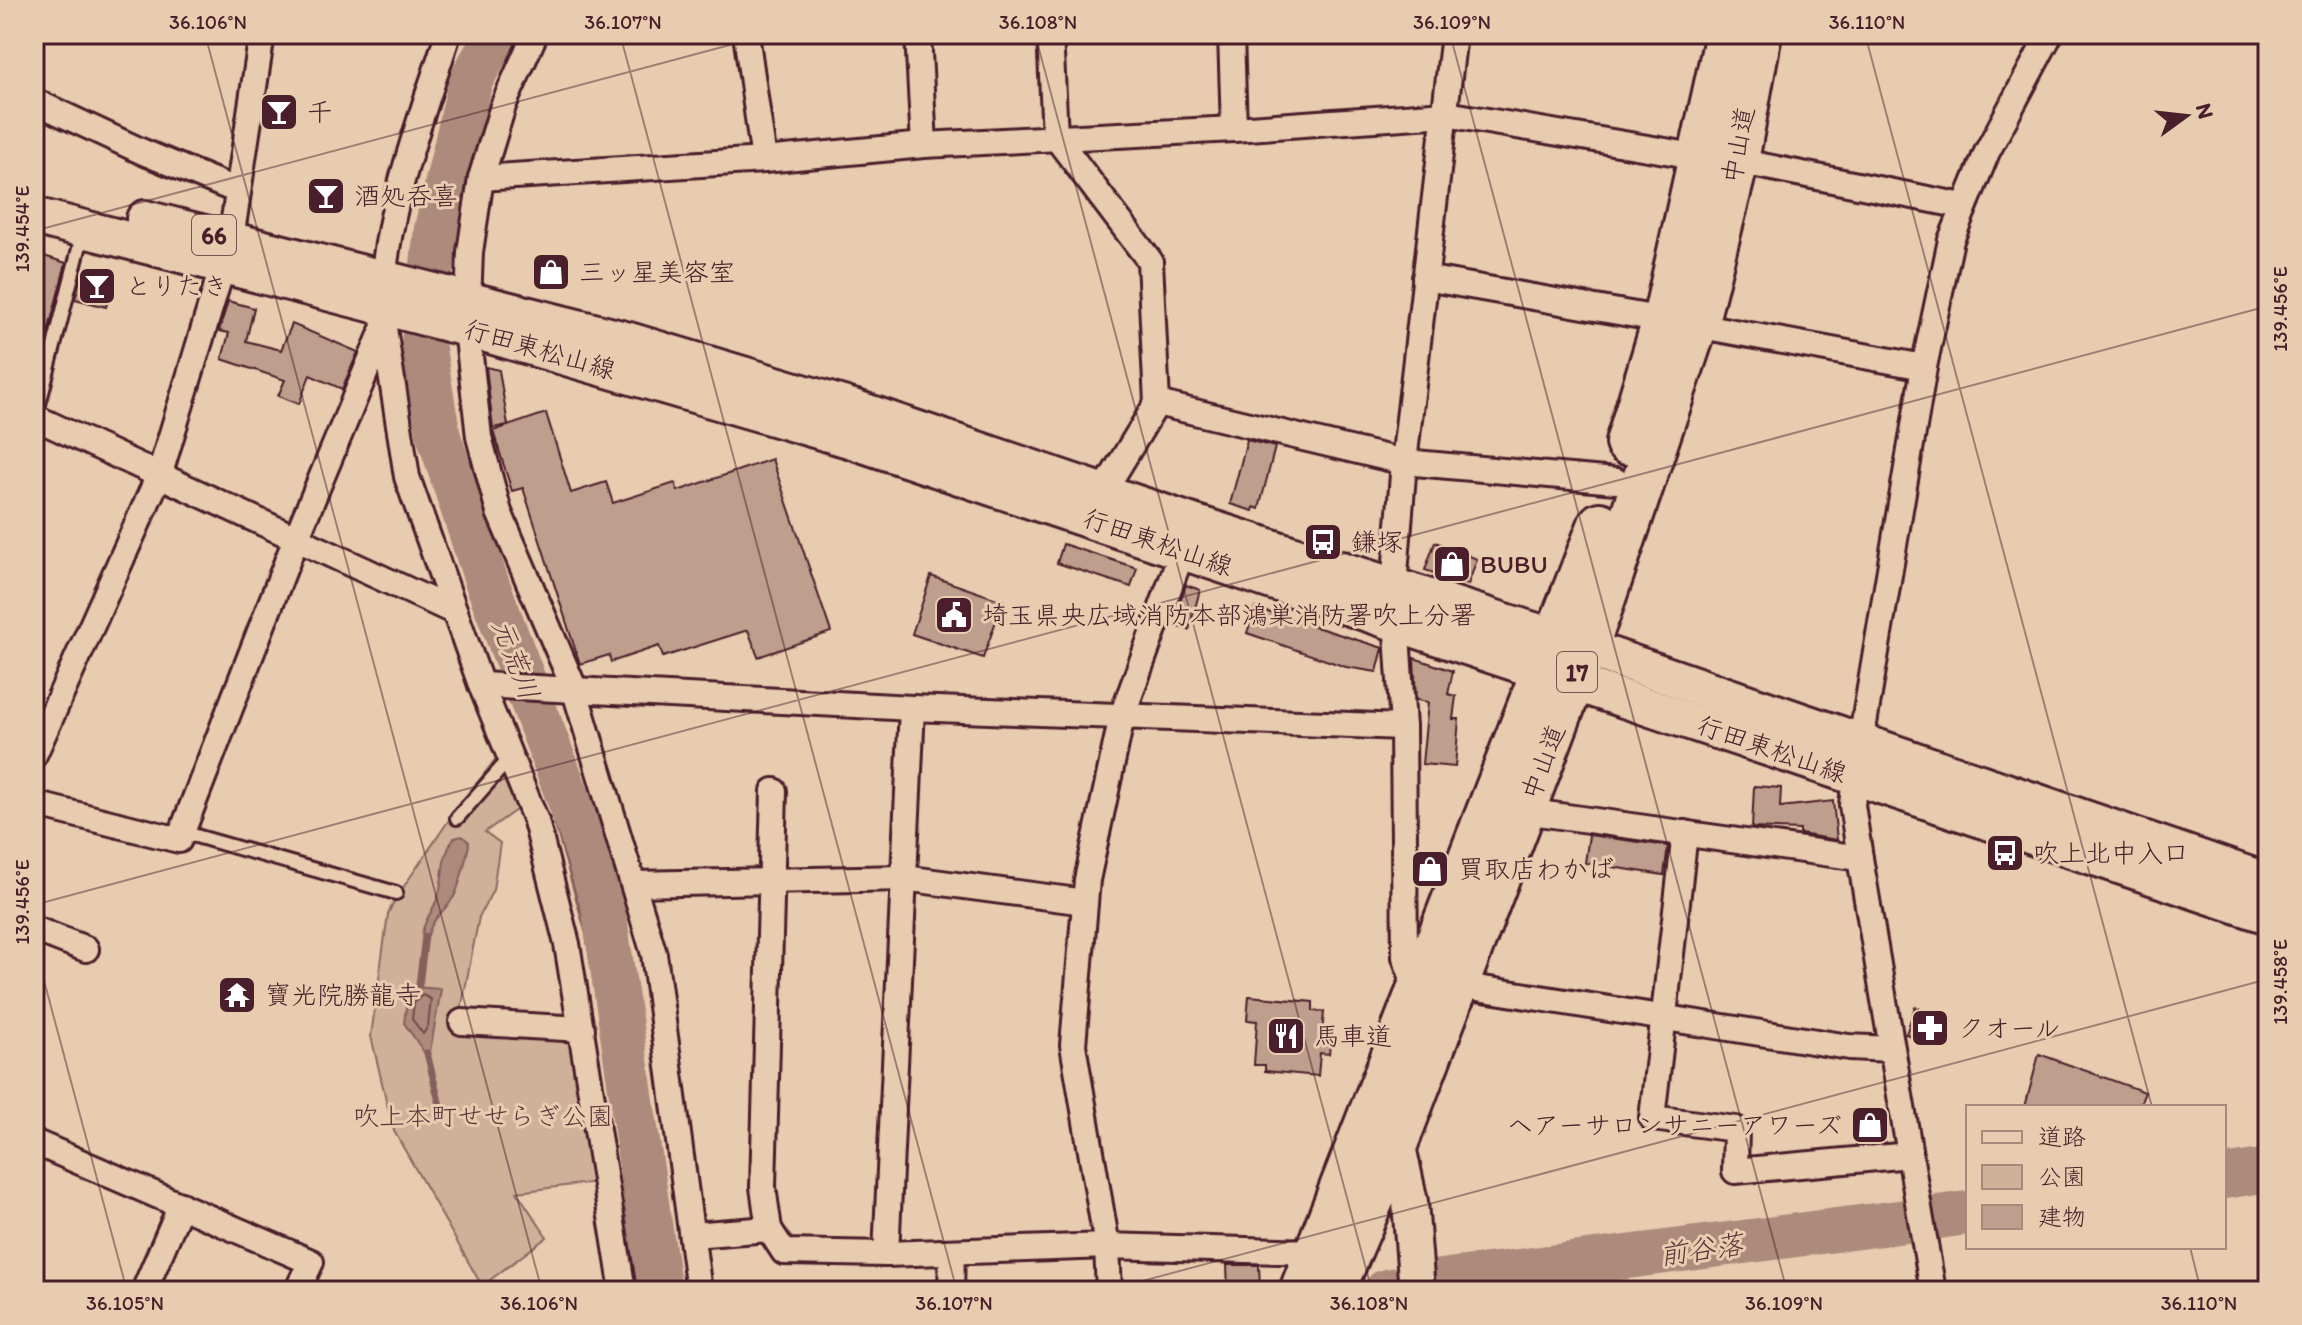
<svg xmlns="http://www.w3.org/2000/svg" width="2302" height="1325" viewBox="0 0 2302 1325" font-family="Itim,'Klee One',sans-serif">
  <rect width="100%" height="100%" fill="#e8ccaf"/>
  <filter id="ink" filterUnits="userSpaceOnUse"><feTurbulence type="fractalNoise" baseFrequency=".0125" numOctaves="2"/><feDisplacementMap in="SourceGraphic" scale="16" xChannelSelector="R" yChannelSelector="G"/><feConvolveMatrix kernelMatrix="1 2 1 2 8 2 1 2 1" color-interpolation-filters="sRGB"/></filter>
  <g filter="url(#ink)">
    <polygon fill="#cfb099" stroke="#8c6862" stroke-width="2" points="501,752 526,803 485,832 500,843 493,890 479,917 460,1015 571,1036 597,1182 517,1192 547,1237 482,1286 394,1131 388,1108 371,1036 388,914 394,901 453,814"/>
    <g fill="#ac8a7c" stroke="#855f5c" stroke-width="2">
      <path d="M462,836L469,842C469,849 458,892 453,898C444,912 432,918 428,935L422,934C424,918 436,908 439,893C445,869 440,861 454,838Z"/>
      <polygon points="415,987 441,989 430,1052 424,1052 404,1023 407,1000"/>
    </g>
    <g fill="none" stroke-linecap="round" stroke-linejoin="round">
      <polygon stroke="#714a4b" stroke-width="2" points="422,995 431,999 428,1026 423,1034 412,1019 414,1003"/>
      <g stroke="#855f5c" stroke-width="7">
        <polyline points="551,801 588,932 612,1084"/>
        <polyline points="419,985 425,936"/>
        <polyline points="427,1053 442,1114"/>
        <polyline points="613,1098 640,1291"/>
      </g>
      <g stroke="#ac8a7c" stroke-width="44">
        <polyline points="497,34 471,80 436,229 423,344 439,437 486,580 580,829 603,905 660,1291"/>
        <polyline points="2224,1177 2268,1170"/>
        <polyline points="1386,1291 1433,1282 1968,1213"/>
      </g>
    </g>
    <g fill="#be9e8d" stroke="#4a1f2b" stroke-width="2">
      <polygon points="44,256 66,263 39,367 34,366 34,259 42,263"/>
      <polygon points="82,272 113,280 106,307 75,299"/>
      <polygon points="228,301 254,308 246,341 281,350 292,324 358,352 342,389 310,375 299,404 278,396 285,380 222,359 229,333 219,331"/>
      <polygon points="486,367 499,370 508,425 493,428"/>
      <polygon points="546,413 571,493 606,482 613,503 675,483 678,491 772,459 831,632 758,657 748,630 663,657 659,646 611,662 609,655 580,664 523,488 512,491 493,431"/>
      <polygon points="1247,440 1275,447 1259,509 1254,507 1253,511 1230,504"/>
      <polygon points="1435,542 1477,559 1468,585 1425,570"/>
      <polygon points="1063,544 1137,568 1131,587 1057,563"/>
      <polygon points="931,576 1003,601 983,658 912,634"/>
      <polygon points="1186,585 1200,590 1189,630 1171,625"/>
      <polygon points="1255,608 1383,648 1377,672 1346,667 1247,633"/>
      <polygon points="1414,658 1453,671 1448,694 1456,696 1453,719 1459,719 1455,767 1422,764 1428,702 1416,700"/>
      <polygon points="1754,786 1781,788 1780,807 1833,801 1837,840 1800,834 1800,830 1752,828"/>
      <polygon points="1589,835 1668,846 1664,875 1585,863"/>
      <polygon points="1419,857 1444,859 1435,882 1419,880"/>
      <polygon points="1249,996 1313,1002 1313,1011 1324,1012 1322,1035 1331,1036 1329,1054 1320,1053 1318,1076 1265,1071 1265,1065 1254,1065 1257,1021 1247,1020"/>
      <polygon points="1915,1007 1951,1020 1942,1046 1906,1034"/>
      <polygon points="2039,1054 2145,1092 2139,1107 2025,1107"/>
      <polygon points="1227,1265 1259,1265 1260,1291 1228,1291"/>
    </g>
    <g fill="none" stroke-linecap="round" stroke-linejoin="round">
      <g stroke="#4a1f2b" stroke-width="18">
        <g id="lane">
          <polyline points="35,420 83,233"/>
          <polyline points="457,818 510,758"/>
          <polyline points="182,832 396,893"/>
        </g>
      </g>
      <g stroke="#4a1f2b" stroke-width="30">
        <g id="street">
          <path d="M448,34C421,120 374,238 384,328L407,477L481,685L536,821L567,944L623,1291"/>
          <polyline points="535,34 503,106 481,178 470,252 467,329 479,437 499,512 574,688 654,954 699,1291"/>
          <polyline points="746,34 764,160"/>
          <polyline points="918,34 924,145"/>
          <polyline points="1050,34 1055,136 1150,261 1157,403 1097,502"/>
          <polyline points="1231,34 1234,129"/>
          <polyline points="34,101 143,152 238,191"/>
          <polyline points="1737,161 1963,206"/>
          <polyline points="481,178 764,160 924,145 1234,129 1446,114 1701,157"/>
          <polyline points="1425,278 1664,320"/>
          <polyline points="1696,325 1924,367"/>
          <polyline points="1157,403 1404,462 1616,481"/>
          <polyline points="34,417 455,612"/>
          <polyline points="481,685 912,708 1403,727"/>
          <polyline points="34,755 160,473 231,239 262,34"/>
          <polyline points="34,804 179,840 295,541 384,328"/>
          <polyline points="1524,811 1860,858"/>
          <polyline points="1685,833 1652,1118 1736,1129 1735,1171 1910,1155"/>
          <polyline points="634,884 904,878 1085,902"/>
          <polyline points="34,929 86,949"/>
          <polyline points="1458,985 1849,1047 1891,1049"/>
          <polyline points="1417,990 1405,957 1403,727 1394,587 1404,462 1454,34"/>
          <polyline points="462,1022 582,1029"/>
          <polyline points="34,1142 311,1262 297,1291"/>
          <polyline points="769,1229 763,1187 774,791"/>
          <polyline points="692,1235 769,1229 784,1252 886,1254 1107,1246 1316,1252"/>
          <polyline points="886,1254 912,708"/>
          <polyline points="144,1291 181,1205"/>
          <polyline points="951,1291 952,1253"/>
          <polyline points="1109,1291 1107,1246 1073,1045 1087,880 1122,716 1188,536"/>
          <polyline points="1933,1291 1860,858 1852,805 1855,777 1924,367 1951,240 1987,152 2050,34"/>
        </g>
      </g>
      <g stroke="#4a1f2b" stroke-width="40">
        <polyline id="secondary" points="1397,1142 1410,1202 1417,1291"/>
      </g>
      <g stroke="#4a1f2b" stroke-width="42">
        <g id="primary">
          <polyline points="34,216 463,327 849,439 2268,915"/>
          <polyline points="145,219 629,341 856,409 1193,523 1587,648 2268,882"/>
        </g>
      </g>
      <g stroke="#4a1f2b" stroke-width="48">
        <g id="highway">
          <polyline points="1627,443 1664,320 1727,34"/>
          <polyline points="1301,1291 1600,524"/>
          <polyline points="1333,1291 1397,1142 1599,613 1696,325 1737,161 1760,34"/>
        </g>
      </g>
      <use href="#lane" stroke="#e8ccaf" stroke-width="12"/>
      <use href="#street" stroke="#e8ccaf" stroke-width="24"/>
      <use href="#secondary" stroke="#e8ccaf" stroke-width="34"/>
      <use href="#primary" stroke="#e8ccaf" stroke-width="36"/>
      <use href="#highway" stroke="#e8ccaf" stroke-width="42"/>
    </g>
  </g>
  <path fill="none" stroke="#4a1f2b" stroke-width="2" stroke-opacity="0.45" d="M205,34L542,1291M620,34L957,1291M1035,34L1372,1291M1450,34L1787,1291M1865,34L2152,1107M34,231L771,34M34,905L2268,306M34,943L127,1291M2190,1247L2201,1291M1105,1291L2268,979"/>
  <defs>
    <g id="bar-square" transform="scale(2)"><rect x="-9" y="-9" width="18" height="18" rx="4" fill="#4a1f2b" stroke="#e8ccaf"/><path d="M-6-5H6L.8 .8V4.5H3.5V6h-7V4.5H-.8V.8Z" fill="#fff"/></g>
    <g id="shop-square" transform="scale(2)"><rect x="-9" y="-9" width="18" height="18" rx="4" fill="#4a1f2b" stroke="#e8ccaf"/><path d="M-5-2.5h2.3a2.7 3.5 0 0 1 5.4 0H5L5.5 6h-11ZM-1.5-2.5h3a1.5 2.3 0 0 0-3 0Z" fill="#fff"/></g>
    <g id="bus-square" transform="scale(2)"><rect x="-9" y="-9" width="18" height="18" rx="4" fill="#4a1f2b" stroke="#e8ccaf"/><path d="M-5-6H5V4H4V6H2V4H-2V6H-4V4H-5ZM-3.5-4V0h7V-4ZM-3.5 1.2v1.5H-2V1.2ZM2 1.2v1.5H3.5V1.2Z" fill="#fff"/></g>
    <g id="civic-square" transform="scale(2)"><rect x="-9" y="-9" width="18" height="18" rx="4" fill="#4a1f2b" stroke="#e8ccaf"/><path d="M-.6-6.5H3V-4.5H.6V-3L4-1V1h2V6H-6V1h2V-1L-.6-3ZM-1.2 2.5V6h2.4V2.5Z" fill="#fff"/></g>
    <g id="temple-square" transform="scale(2)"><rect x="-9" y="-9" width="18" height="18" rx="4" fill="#4a1f2b" stroke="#e8ccaf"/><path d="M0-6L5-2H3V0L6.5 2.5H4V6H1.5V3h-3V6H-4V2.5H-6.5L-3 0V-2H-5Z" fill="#fff"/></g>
    <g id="pharmacy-square" transform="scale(2)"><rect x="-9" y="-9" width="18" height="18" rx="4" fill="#4a1f2b" stroke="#e8ccaf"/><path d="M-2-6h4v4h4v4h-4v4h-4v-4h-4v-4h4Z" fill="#fff"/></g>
    <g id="restaurant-square" transform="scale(2)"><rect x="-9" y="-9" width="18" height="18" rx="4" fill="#4a1f2b" stroke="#e8ccaf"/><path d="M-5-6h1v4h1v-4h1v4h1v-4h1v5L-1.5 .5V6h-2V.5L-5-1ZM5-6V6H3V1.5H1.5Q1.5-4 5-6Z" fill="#fff"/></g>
  </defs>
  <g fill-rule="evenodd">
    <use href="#bar-square" x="279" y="112"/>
    <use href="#bar-square" x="326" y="196"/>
    <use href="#shop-square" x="551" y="272"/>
    <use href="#bar-square" x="97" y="286"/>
    <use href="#bus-square" x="1323" y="542"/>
    <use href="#shop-square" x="1452" y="564"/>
    <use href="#civic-square" x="954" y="615"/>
    <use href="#bus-square" x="2005" y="853"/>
    <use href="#shop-square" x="1430" y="869"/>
    <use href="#temple-square" x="237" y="995"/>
    <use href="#pharmacy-square" x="1930" y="1028"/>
    <use href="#restaurant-square" x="1286" y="1036"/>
    <use href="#shop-square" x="1870" y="1125"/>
  </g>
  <g text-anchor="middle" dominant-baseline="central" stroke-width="6" stroke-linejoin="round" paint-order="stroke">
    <g fill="#e8ccaf" stroke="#795353" stroke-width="2">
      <rect x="192" y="215" width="44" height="40" rx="6"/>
      <rect x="1557" y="652" width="40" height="40" rx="6"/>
    </g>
    <g font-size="24" font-weight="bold" fill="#4a1f2b">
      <text x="214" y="235">66</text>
      <text x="1577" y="672">17</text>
    </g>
    <g font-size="26" fill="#4a1f2b" stroke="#e8ccaf" text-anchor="start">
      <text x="307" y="112">千</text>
      <text x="354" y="196">酒処呑喜</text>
      <text x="579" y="272">三ッ星美容室</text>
      <text x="125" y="286">とりたき</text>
      <text x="1351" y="542">鎌塚</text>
      <text x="1480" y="564">BUBU</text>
      <text x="982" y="615">埼玉県央広域消防本部鴻巣消防署吹上分署</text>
      <text x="2033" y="853">吹上北中入口</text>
      <text x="1458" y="869">買取店わかば</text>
      <text x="265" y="995">寶光院勝龍寺</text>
      <text x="1958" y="1028">クオール</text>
      <text x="1314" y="1036">馬車道</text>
      <text x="1842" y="1125" text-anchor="end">ヘアーサロンサニーアワーズ</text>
    </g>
    <g font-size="26" fill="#4a1f2b" stroke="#e8ccaf">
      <text transform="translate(1738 145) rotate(-79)">中山道</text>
      <text transform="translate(540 349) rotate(16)">行田東松山線</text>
      <text transform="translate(1158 542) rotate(19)">行田東松山線</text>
      <text transform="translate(1772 749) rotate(19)">行田東松山線</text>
      <text transform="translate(1543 762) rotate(-69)">中山道</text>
    </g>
    <g font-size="26" fill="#5e353c" stroke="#e8ccaf">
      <text x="483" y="1116">吹上本町せせらぎ公園</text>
    </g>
    <g font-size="28" font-style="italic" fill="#5e343b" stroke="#e8ccaf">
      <text transform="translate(516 659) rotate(69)">元荒川</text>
      <text transform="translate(1701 1249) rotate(-8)">前谷落</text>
    </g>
  </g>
  <rect width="2302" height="1325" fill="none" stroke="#e8ccaf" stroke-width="88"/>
  <rect x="1966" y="1105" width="260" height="144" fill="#e8ccaf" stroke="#a9877a" stroke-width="2"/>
  <rect x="1982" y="1131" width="40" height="12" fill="#e8ccaf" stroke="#a9877a" stroke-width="2"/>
  <text x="2038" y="1145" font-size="24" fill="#4a1f2b">道路</text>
  <rect x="1982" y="1165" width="40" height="24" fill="#cfb099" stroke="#a9877a" stroke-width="2"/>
  <text x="2038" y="1185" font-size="24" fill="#4a1f2b">公園</text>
  <rect x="1982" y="1205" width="40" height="24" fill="#be9e8d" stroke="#a9877a" stroke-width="2"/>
  <text x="2038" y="1225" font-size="24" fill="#4a1f2b">建物</text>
  <g transform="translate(2186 116) rotate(75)" stroke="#e8ccaf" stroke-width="6" paint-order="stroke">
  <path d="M0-6L14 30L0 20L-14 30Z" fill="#4a1f2b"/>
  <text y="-12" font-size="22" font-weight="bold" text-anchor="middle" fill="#4a1f2b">N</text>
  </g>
  <rect x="44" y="44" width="2214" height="1237" fill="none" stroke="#4a1f2b" stroke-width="3"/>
  <g font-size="20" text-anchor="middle" fill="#4a1f2b">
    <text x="208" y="29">36.106°N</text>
    <text x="623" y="29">36.107°N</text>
    <text x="1038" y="29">36.108°N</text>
    <text x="1452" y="29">36.109°N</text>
    <text x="1867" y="29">36.110°N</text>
    <text transform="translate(22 229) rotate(-90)" y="7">139.454°E</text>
    <text transform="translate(2280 309) rotate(-90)" y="7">139.456°E</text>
    <text transform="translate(22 902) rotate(-90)" y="7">139.456°E</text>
    <text transform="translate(2280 982) rotate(-90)" y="7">139.458°E</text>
    <text x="125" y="1310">36.105°N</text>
    <text x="539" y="1310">36.106°N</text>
    <text x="954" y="1310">36.107°N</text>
    <text x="1369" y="1310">36.108°N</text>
    <text x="1784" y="1310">36.109°N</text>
    <text x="2199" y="1310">36.110°N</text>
  </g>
</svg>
